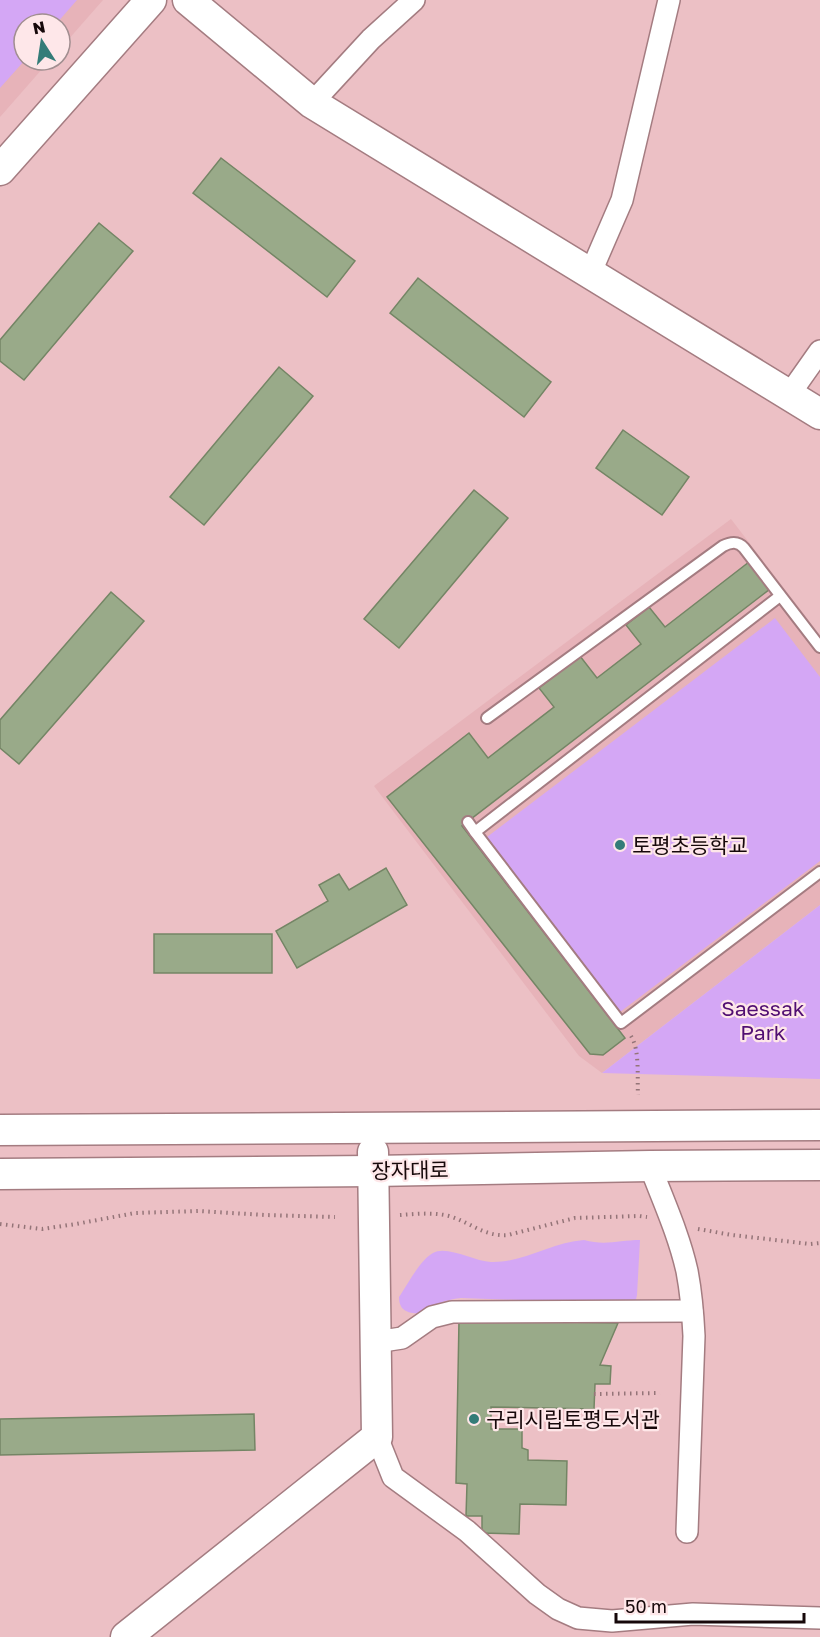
<svg xmlns="http://www.w3.org/2000/svg" width="820" height="1637" viewBox="0 0 820 1637" font-family="'Golos Text','Noto Sans KR',sans-serif">
  <rect width="100%" height="100%" fill="#ecc0c5"/>
  <g fill="#e7b3b9">
    <polygon points="0,0 103,0 60,49 60,24 24,24 24,60 50,60 0,117"/>
    <polygon points="731,519 820,635 820,905 602,1073 579,1056 374,786"/>
  </g>
  <g fill="#d4a7f5">
    <polygon points="0,0 77,0 56,24 24,24 25,60 0,88"/>
    <polygon points="775,618 820,677 820,861 620,1012 487,837"/>
    <polygon points="820,905 820,1079 602,1073"/>
    <path d="M584,1240C605,1246 620,1240 640,1240L637,1295L635,1304L461,1298C444,1300 436,1304 422,1314C409,1313 399,1312 399,1297C408,1284 420,1260 433,1253C447,1245 473,1261 491,1262C524,1263 552,1242 584,1240Z"/>
  </g>
  <g fill="#99aa89" stroke="#748565" stroke-width="1.5">
    <polygon points="221,158 355,261 327,297 193,193"/>
    <polygon points="99,223 133,251 24,380 0,361 0,340"/>
    <polygon points="418,278 551,382 524,417 390,313"/>
    <polygon points="279,367 313,396 204,525 170,497"/>
    <polygon points="623,430 689,477 662,515 596,468"/>
    <polygon points="474,490 508,518 399,648 364,619"/>
    <polygon points="749,562 770,589 462,826 625,1038 603,1055 590,1054 387,797 469,733 488,758 554,707 539,688 580,656 597,678 641,644 626,625 649,607 665,627"/>
    <polygon points="111,592 144,621 19,764 0,748 0,720"/>
    <polygon points="386,868 407,905 297,968 276,931 328,901 319,885 339,874 349,890"/>
    <rect x="154" y="934" width="118" height="39"/>
    <polygon points="459,1320 618,1323 600,1365 611,1366 610,1384 595,1384 594,1409 491,1407 491,1429 522,1429 522,1448 528,1450 528,1460 567,1461 566,1505 520,1504 519,1534 482,1533 482,1516 466,1516 467,1484 456,1483"/>
    <polygon points="254,1414 255,1450 0,1455 0,1419"/>
  </g>
  <g fill="none" stroke-linecap="round" stroke-linejoin="round">
    <g stroke="#a47c81" stroke-width="14">
      <g id="lane">
        <polyline points="780,596 475,832 621,1023 820,872"/>
        <path d="M487,718L723,546C731,542 738,541 744,548L820,647"/>
        <polyline points="468,822 475,832"/>
      </g>
    </g>
    <g stroke="#a47c81" stroke-width="24">
      <g id="street">
        <polyline points="312,103 371,39 414,0"/>
        <polyline points="590,274 622,200 669,0"/>
        <polyline points="789,395 820,351"/>
        <path d="M650,1166C663,1200 679,1235 687,1271C691,1292 693,1315 694,1336L687,1532"/>
        <polyline points="376,1342 402,1338 432,1317 452,1312 692,1311"/>
        <polyline points="377,1437 393,1477 467,1531 537,1594 558,1609 578,1618 612,1621 693,1614 820,1618"/>
      </g>
    </g>
    <g stroke="#a47c81" stroke-width="33">
      <g id="secondary">
        <polyline points="188,0 312,103 820,414"/>
        <polyline points="0,170 151,0"/>
        <polyline points="0,1130 820,1125"/>
        <polyline points="0,1174 373,1171 650,1166 820,1165"/>
        <polyline points="126,1637 377,1437 373,1152"/>
      </g>
    </g>
    <g stroke="#947478" stroke-width="4" stroke-dasharray="1.5 4.5" stroke-linecap="butt">
      <path d="M631,1036C640,1050 637,1078 638,1095"/>
      <path d="M400,1215C416,1214 433,1212 449,1216C470,1222 484,1237 508,1235L575,1218L639,1216L647,1217"/>
      <polyline points="0,1224 42,1229 76,1224 135,1213 198,1211 265,1215 335,1217"/>
      <polyline points="698,1229 732,1235 810,1244 820,1243"/>
      <polyline points="594,1394 660,1393"/>
    </g>
    <use href="#lane" stroke="#fff" stroke-width="10"/>
    <use href="#street" stroke="#fff" stroke-width="21"/>
    <use href="#secondary" stroke="#fff" stroke-width="30"/>
  </g>
  <g fill="#347c78" stroke="#fee7e9" stroke-width="2">
    <circle cx="620" cy="845" r="6"/>
    <circle cx="474" cy="1419" r="6"/>
  </g>
  <g text-anchor="middle" dominant-baseline="central" stroke-width="4.5" stroke-linejoin="round" paint-order="stroke">
    <g font-size="21" fill="#16080a" stroke="#fee7e9" text-anchor="start">
      <text x="632" y="845">토평초등학교</text>
      <text x="486" y="1419">구리시립토평도서관</text>
    </g>
    <g font-size="21" fill="#510e72" stroke="#fee7e9">
      <text x="763" y="1008">Saessak<tspan x="763" dy="24">Park</tspan></text>
    </g>
    <g font-size="21" fill="#16080a" stroke="#fee7e9">
      <text transform="translate(410 1170) rotate(-1)">장자대로</text>
    </g>
  </g>
  <g transform="translate(42 42) rotate(348)"><circle r="28" fill="#fee7e9" stroke="#a18e90" stroke-width="1.5"/>
  <path d="M0-4.5L10 22L0 15L-10 22Z" fill="#347c78"/>
  <text y="-9" font-size="16" font-weight="bold" text-anchor="middle" fill="#16080a">N</text>
  </g>
  <path d="M616 1613v9h188v-9" fill="none" stroke="#16080a" stroke-width="3"/>
  <text x="625" y="1613" font-size="18" fill="#16080a" stroke="#fee7e9" stroke-width="4.5" paint-order="stroke">50 m</text>
</svg>
